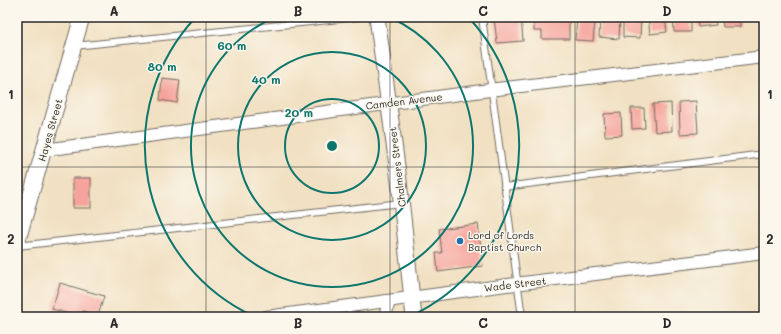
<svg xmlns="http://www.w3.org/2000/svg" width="781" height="334" viewBox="0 0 781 334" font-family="Mali,sans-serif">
  <rect width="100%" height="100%" fill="#fbf7ec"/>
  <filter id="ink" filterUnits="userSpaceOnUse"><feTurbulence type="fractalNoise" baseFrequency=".025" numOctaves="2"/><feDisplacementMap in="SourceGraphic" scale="8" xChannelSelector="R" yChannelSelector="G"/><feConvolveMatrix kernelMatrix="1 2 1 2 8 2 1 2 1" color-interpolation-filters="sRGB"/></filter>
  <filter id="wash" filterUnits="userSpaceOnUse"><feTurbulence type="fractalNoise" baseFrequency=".012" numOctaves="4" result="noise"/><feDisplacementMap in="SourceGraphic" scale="16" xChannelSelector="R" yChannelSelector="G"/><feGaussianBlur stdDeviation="0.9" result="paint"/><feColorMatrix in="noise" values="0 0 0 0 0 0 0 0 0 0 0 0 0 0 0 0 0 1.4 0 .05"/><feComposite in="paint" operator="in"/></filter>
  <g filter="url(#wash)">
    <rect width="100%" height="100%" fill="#f1e0c1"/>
    <g id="blocks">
      <g fill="#f6a39b">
        <polygon points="494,17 521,17 523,41 497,43"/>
        <polygon points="534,17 569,17 569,39 542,39 542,31 534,31"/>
        <polygon points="600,17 620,17 619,39 599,37"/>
        <polygon points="623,17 641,17 640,38 623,37"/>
        <polygon points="648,17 665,17 667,32 650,34"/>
        <polygon points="673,17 691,17 691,32 674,32"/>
        <polygon points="697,17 715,17 716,25 698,27"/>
        <polygon points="722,17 740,17 740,27 723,27"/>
        <polygon points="748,17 764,17 764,19 748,21"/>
        <polygon points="577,19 595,21 593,41 575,40"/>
        <polygon points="162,78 180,80 177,103 160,100"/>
        <polygon points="696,101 698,133 680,134 679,102"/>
        <polygon points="671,103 672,131 655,132 653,104"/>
        <polygon points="631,108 644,108 645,128 632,129"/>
        <polygon points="621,113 622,135 605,136 604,114"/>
        <rect x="73" y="178" width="18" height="30"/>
        <polygon points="478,224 483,266 438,272 436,253 442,253 439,229"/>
        <polygon points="60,283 104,296 98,316 83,311 81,317 80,317 52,309"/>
      </g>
    </g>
  </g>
  <g filter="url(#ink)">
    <use href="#blocks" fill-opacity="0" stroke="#706a60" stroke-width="1"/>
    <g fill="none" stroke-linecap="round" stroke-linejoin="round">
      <g stroke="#706a60" stroke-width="8">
        <g id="service">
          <polyline points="482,17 522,317"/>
          <polyline points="74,46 359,17"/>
          <polyline points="504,187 764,154"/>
          <polyline points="17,246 401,203"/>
        </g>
      </g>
      <g stroke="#706a60" stroke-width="14">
        <g id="minor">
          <polyline points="44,150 497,89 764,57"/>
          <polyline points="266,317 523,283 764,253"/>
          <polyline points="385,317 389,301"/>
        </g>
      </g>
      <g stroke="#706a60" stroke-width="17">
        <g id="tertiary">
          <polyline points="377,17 399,181 414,317"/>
          <polyline points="17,243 82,17"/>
        </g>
      </g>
      <use href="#service" stroke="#fff" stroke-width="6"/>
      <use href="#minor" stroke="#fff" stroke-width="12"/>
      <use href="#tertiary" stroke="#fff" stroke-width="15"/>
    </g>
  </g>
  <path fill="none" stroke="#2b2b2b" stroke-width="1" stroke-opacity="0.55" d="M206,17V317M390,17V317M575,17V317M17,167H764"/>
  <g fill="none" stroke="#0f766e" stroke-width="2">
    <circle cx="332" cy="146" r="47"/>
    <circle cx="332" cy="146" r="94"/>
    <path d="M389 17A141 141 0 1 1 275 17"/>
    <path d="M253 316A188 188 0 0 1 195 18M469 18A188 188 0 0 1 411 316"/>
  </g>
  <circle fill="#1f6fb2" stroke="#fbf7ec" stroke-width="1.5" cx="460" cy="241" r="4"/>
  <g text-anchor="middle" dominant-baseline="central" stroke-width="3" stroke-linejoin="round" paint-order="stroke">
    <g font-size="10" fill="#2b2b2b" stroke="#fbf7ec">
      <text transform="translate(404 101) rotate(-7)">Camden Avenue</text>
      <text transform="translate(50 130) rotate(-74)">Hayes Street</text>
      <text transform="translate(397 167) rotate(-97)">Chalmers Street</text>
      <text transform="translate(515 284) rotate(-7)">Wade Street</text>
    </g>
    <g font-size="10" fill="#2b2b2b" stroke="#fbf7ec" text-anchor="start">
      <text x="468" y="235">Lord of Lords<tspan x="468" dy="12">Baptist Church</tspan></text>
    </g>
  </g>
  <circle cx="332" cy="146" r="6" fill="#0f766e" stroke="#fbf7ec" stroke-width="2"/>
  <g font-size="12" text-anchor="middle" font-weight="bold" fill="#0f766e" stroke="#fbf7ec" stroke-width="3" stroke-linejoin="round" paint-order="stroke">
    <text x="232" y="50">60 m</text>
    <text x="162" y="71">80 m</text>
    <text x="266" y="84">40 m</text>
    <text x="299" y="117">20 m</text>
  </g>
  <rect width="781" height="334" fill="none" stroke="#fbf7ec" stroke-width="44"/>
  <rect x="22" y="22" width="737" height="290" fill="none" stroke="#2b2b2b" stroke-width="1.5"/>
  <g font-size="13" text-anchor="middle" font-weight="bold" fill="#2b2b2b">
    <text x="114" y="16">A</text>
    <text x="298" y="16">B</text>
    <text x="483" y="16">C</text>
    <text x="667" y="16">D</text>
    <text x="11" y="99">1</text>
    <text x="770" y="99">1</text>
    <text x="11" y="244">2</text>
    <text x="770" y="244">2</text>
    <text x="114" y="328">A</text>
    <text x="298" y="328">B</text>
    <text x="483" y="328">C</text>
    <text x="667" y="328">D</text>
  </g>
</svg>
